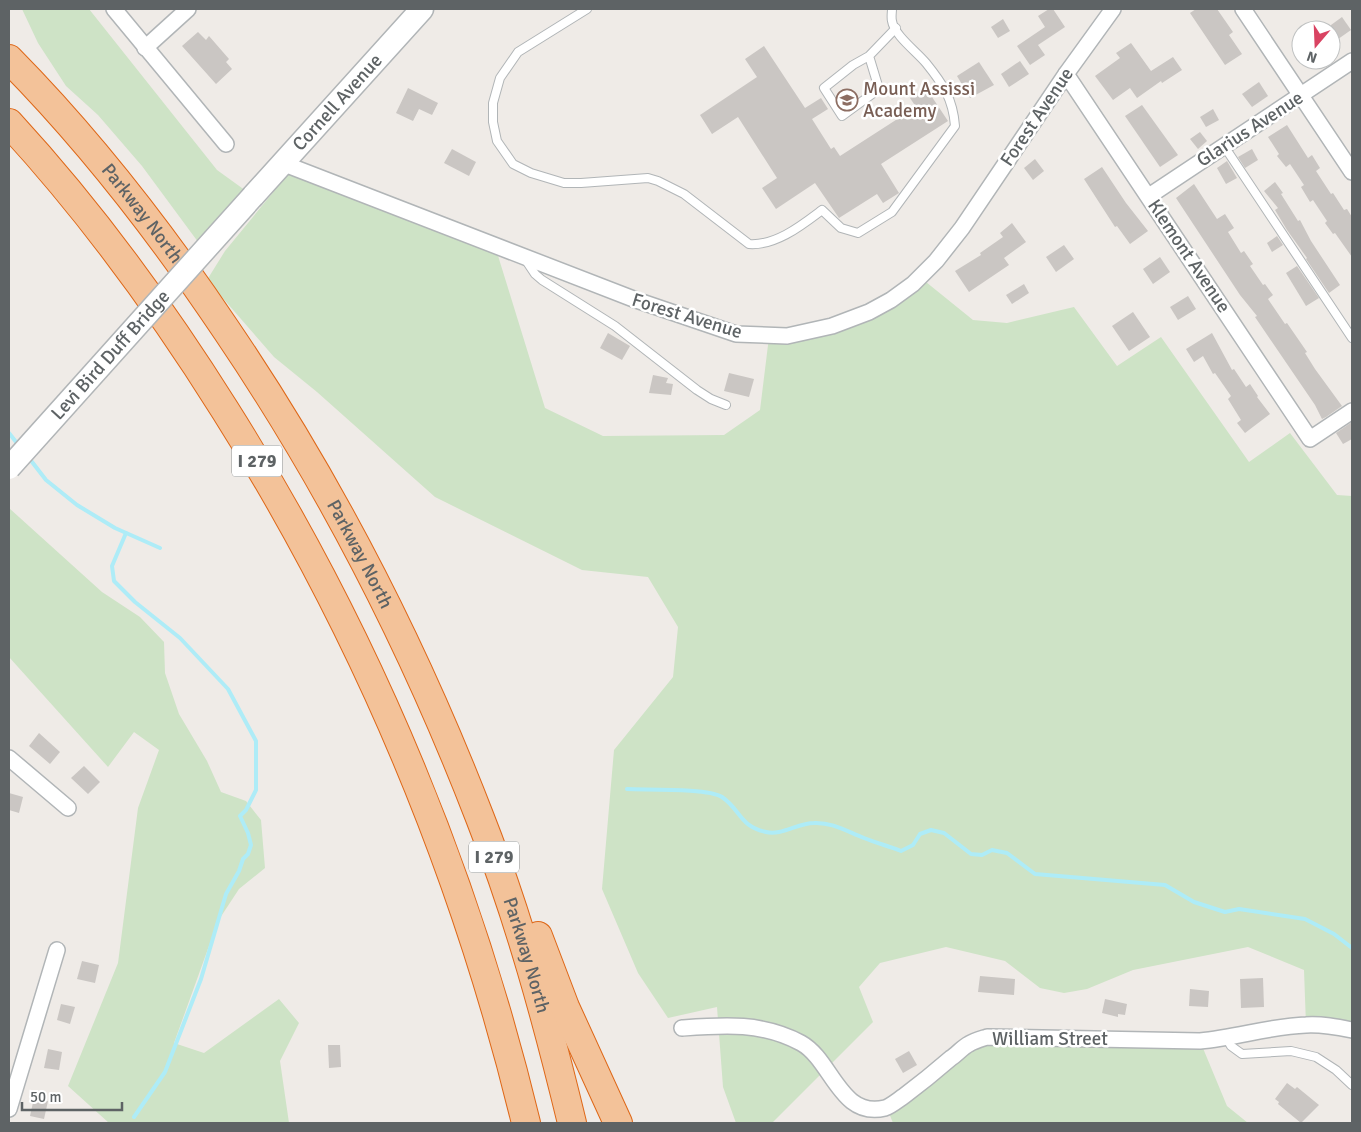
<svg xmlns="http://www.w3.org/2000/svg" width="1361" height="1132" viewBox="0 0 1361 1132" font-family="Signika,sans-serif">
  <rect width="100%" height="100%" fill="#efebe7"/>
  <g fill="#cee3c6">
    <polygon points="22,9 89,9 217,170 253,196 204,250 142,166 98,115 66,86 38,43"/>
    <polygon points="293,168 495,246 545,408 603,436 724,435 760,410 769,337 832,326 920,276 926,282 973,320 1007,323 1074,307 1117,366 1161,337 1249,462 1290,433 1337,495 1352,496 1352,1030 1306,1025 1304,970 1248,947 1133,970 1087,989 1064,993 1040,988 1005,961 946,947 880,963 859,987 873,1022 772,1123 736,1123 723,1087 717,1007 668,1018 638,973 602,889 614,750 673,677 678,627 648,577 582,570 435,497 317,392 274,357 207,280 225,251"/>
    <polygon points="9,508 102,592 140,617 164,642 165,673 179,714 207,761 221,792 246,801 261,820 265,868 239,889 218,921 174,1043 204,1053 279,999 299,1023 280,1061 289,1123 109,1123 68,1086 118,963 138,808 159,750 134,732 108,767 9,657"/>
    <polygon points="1200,1041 1227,1106 1248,1123 893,1123 887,1108 969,1044"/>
  </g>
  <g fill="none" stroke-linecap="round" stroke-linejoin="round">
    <g stroke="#aeecf7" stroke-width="4">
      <polyline points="9,433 20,447"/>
      <polyline points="29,458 46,480 77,505 115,528 160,548"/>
      <polyline points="126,533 112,566 114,581 135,602 180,638 228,689 256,741 256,790 246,810 240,816 248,833 251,845 248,854 243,859 239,871 226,894 201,979 165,1072 134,1117"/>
      <path d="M627,789C646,790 709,788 722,797C741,810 739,826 766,832C781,836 798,823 814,823C832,822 848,832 864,838C876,843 889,846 901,851L913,845L920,834L931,830L944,833L971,854L982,855L992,850L1007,853L1035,874L1165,885L1194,902L1225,912L1239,909L1305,919L1334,934L1352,948"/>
    </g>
  </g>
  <g fill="#cac6c3">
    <polygon points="1049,9 1053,9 1065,27 1038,45 1045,55 1030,65 1017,46 1045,27 1038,16"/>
    <polygon points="1196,9 1217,9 1233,32 1229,35 1242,54 1225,65 1190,13"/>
    <polygon points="1342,17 1351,30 1331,44 1331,25"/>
    <polygon points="1003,19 1010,31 998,38 991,27"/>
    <polygon points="198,32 206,40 209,36 229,59 226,62 232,69 216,84 182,46"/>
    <polygon points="1131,43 1151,71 1173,57 1182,70 1162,83 1161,81 1137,98 1130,88 1113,100 1095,76 1120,58 1116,53"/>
    <polygon points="764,46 805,108 821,98 828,109 812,119 831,149 834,147 840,156 916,107 910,98 926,88 948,121 881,164 899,193 883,203 877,194 839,218 815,183 776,209 762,188 777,178 738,117 712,134 700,115 757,77 745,59"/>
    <polygon points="1020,61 1029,74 1009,87 1001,74"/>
    <polygon points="979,62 994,85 970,98 957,76"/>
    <polygon points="1259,82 1268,96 1252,107 1242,94"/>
    <polygon points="408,88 438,103 432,115 419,109 413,121 396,113"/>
    <polygon points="1142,105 1178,155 1160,167 1125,116"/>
    <polygon points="1213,109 1219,120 1206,127 1200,117"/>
    <polygon points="1287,125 1308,158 1312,155 1320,168 1316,171 1331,194 1333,193 1344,210 1347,209 1352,217 1352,257 1335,233 1333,234 1325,223 1327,221 1313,200 1310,202 1301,187 1304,185 1290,164 1286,167 1277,156 1279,154 1268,137"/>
    <polygon points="1200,132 1207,141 1198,149 1190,139"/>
    <polygon points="452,149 476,162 469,176 444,163"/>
    <polygon points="1252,149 1258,160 1245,168 1238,157"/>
    <polygon points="1035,159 1044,171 1033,180 1024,168"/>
    <polygon points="1227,161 1237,178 1226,184 1217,168"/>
    <polygon points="1102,167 1126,203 1148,231 1130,244 1117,226 1115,227 1084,179"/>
    <polygon points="1275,182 1283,193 1281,194 1298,221 1300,220 1311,241 1340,285 1329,293 1306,259 1307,258 1287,230 1275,210 1278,208 1264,191"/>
    <polygon points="1194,184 1217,219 1225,214 1234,228 1228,232 1241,253 1244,251 1253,264 1250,266 1263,285 1265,284 1273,295 1268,299 1285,324 1287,323 1307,352 1305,353 1315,369 1342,406 1326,417 1322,419 1315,405 1255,317 1257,316 1240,295 1176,198"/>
    <polygon points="1012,223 1026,242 1004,258 1009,265 969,292 955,271 981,255 980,253 1003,237 1000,233"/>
    <polygon points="1277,236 1283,245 1272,252 1267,243"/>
    <polygon points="1064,245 1074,259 1056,272 1046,257"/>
    <polygon points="1160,257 1170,272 1153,284 1143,269"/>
    <polygon points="1297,266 1319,298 1306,306 1286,273"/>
    <polygon points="1024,284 1029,293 1012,304 1006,295"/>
    <polygon points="1188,296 1196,309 1178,320 1170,307"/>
    <polygon points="1133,312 1150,337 1129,351 1112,326"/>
    <polygon points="608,333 630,346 622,360 600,348"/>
    <polygon points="1212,333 1232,370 1234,369 1246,387 1250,384 1258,396 1257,397 1270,414 1245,433 1237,423 1241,420 1228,399 1231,396 1215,373 1213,374 1203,356 1194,362 1186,349"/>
    <polygon points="729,373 754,379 749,397 724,391"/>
    <polygon points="653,375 668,378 666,383 673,384 671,395 649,393"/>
    <polygon points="1352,422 1352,439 1343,444 1336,433"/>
    <polygon points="39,733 60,752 50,764 29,746"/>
    <polygon points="84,766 100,782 88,794 71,778"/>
    <polygon points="9,793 23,797 19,813 9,810"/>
    <polygon points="82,961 99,965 95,983 77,979"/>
    <polygon points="980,976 1015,979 1014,995 978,992"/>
    <polygon points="1263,978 1264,1007 1241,1008 1240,979"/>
    <polygon points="1190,989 1209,991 1208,1007 1189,1006"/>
    <polygon points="1105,999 1127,1004 1125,1015 1118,1014 1118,1017 1102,1013"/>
    <polygon points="61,1004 75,1007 70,1024 57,1020"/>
    <polygon points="328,1045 340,1045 341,1067 329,1068"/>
    <polygon points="48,1049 62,1052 59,1070 44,1068"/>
    <polygon points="909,1051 917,1065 903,1073 895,1059"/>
    <polygon points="1287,1083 1295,1089 1297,1087 1319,1105 1301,1123 1278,1104 1279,1102 1275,1099"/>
    <polygon points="34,1098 48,1101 44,1119 30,1116"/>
  </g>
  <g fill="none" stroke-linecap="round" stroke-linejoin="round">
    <g stroke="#b1b5b7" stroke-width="10">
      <g id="lane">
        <path d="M587,9L518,52L500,78L493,103V122L497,141L513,164L531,173L564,183H581L648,178L658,181L684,194L749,244C776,246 802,225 822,210L841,228L858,233L892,212L955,126C953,99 943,84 926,63C917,52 894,35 892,21C891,17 892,12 892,9"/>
        <polyline points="869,56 853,65 824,88 842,116 879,89 869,56 896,28"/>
        <polyline points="1224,146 1352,338"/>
        <polyline points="525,259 535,274 542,280 615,326 697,390 711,399 726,405"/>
        <polyline points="1227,1039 1231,1046 1242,1054 1291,1051 1316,1057 1336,1070 1352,1085"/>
      </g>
    </g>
    <g stroke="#b1b5b7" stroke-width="18">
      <g id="street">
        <polyline points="114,9 226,144"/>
        <polyline points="1243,9 1352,172"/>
        <polyline points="145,48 188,9"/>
        <polyline points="1066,74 1310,439 1352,411"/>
        <polyline points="282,163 636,300 736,334 787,336 832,326 869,312 891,300 913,284 936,261 962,228 1066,74 1113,9"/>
        <polyline points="1149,196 1352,61"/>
        <polyline points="9,758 68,808"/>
        <path d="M682,1028C724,1025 762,1022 801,1043C832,1060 840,1119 885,1108C891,1106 898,1100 904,1096C920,1084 936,1071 951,1058C957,1054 963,1047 969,1044C974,1041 981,1039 987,1037L1200,1041C1236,1038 1271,1026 1306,1025C1322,1024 1337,1027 1352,1030"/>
        <polyline points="9,1109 57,950"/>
      </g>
    </g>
    <g stroke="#b1b5b7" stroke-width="25">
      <g id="secondary">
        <path id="s1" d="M253,196L422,9"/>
      </g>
    </g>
    <g stroke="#de6717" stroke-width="30">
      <g id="highway">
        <path id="s2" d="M9,59C91,142 162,234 227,331C330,483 414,647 480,818C519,917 547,1020 572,1123"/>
        <path d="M9,123C91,212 161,308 225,410C364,630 465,871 526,1123"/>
        <polyline points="538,936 565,1007 618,1123"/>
      </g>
    </g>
    <use href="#lane" stroke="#fff" stroke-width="8"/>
    <use href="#street" stroke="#fff" stroke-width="15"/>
    <use href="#secondary" stroke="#fff" stroke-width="22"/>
    <use href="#highway" stroke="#f3c299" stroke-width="28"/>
    <g stroke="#b1b5b7" stroke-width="25" stroke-linecap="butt">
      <g id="secondary-bridge">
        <path id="s3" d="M9,468L253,196"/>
      </g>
    </g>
    <use href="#secondary-bridge" stroke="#fff" stroke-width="22"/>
  </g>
  <defs>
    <g id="school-ring" transform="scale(1.125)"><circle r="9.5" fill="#fff" stroke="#8d6e63" stroke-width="1.5"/><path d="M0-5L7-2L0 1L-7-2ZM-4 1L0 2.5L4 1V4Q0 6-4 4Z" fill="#8d6e63"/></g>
  </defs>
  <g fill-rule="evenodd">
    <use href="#school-ring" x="847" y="100"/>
  </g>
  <g text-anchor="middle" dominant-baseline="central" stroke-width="5" stroke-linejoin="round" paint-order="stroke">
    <g fill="#fff" stroke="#8e9293" stroke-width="1">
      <rect x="232" y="445.5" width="50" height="31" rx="4"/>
      <rect x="469" y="841.5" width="50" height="31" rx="4"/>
    </g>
    <g font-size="18" font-weight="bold" fill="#5e6365">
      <text x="257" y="461">I 279</text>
      <text x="494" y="857">I 279</text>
    </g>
    <g font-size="19" fill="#785e54" stroke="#fff" text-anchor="start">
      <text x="863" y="89">Mount Assissi<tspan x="863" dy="22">Academy</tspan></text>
    </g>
    <g font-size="19" fill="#5e6365" stroke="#fff">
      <text stroke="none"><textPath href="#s1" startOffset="126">Cornell Avenue</textPath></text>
      <text transform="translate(1037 117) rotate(-56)">Forest Avenue</text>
      <text transform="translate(1250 129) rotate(-33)">Glarius Avenue</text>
      <text stroke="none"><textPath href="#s2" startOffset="204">Parkway North</textPath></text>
      <text transform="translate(1189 256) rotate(56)">Klemont Avenue</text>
      <text transform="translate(687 316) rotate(17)">Forest Avenue</text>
      <text stroke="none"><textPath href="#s3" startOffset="152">Levi Bird Duff Bridge</textPath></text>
      <text stroke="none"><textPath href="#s2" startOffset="609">Parkway North</textPath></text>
      <text stroke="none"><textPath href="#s2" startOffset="1044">Parkway North</textPath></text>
      <text x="1050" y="1039">William Street</text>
    </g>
  </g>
  <rect width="1361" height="1132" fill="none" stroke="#5e6365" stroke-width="20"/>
  <g transform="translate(1316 45) rotate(199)"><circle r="24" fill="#ffffff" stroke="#bfc1c1"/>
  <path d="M0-4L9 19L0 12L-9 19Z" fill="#d94362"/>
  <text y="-8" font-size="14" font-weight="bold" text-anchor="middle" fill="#5e6365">N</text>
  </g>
  <path d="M22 1102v8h100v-8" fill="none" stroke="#5e6365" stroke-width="2.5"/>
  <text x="30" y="1102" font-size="15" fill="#5e6365" stroke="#ffffff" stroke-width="4" paint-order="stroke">50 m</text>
</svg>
